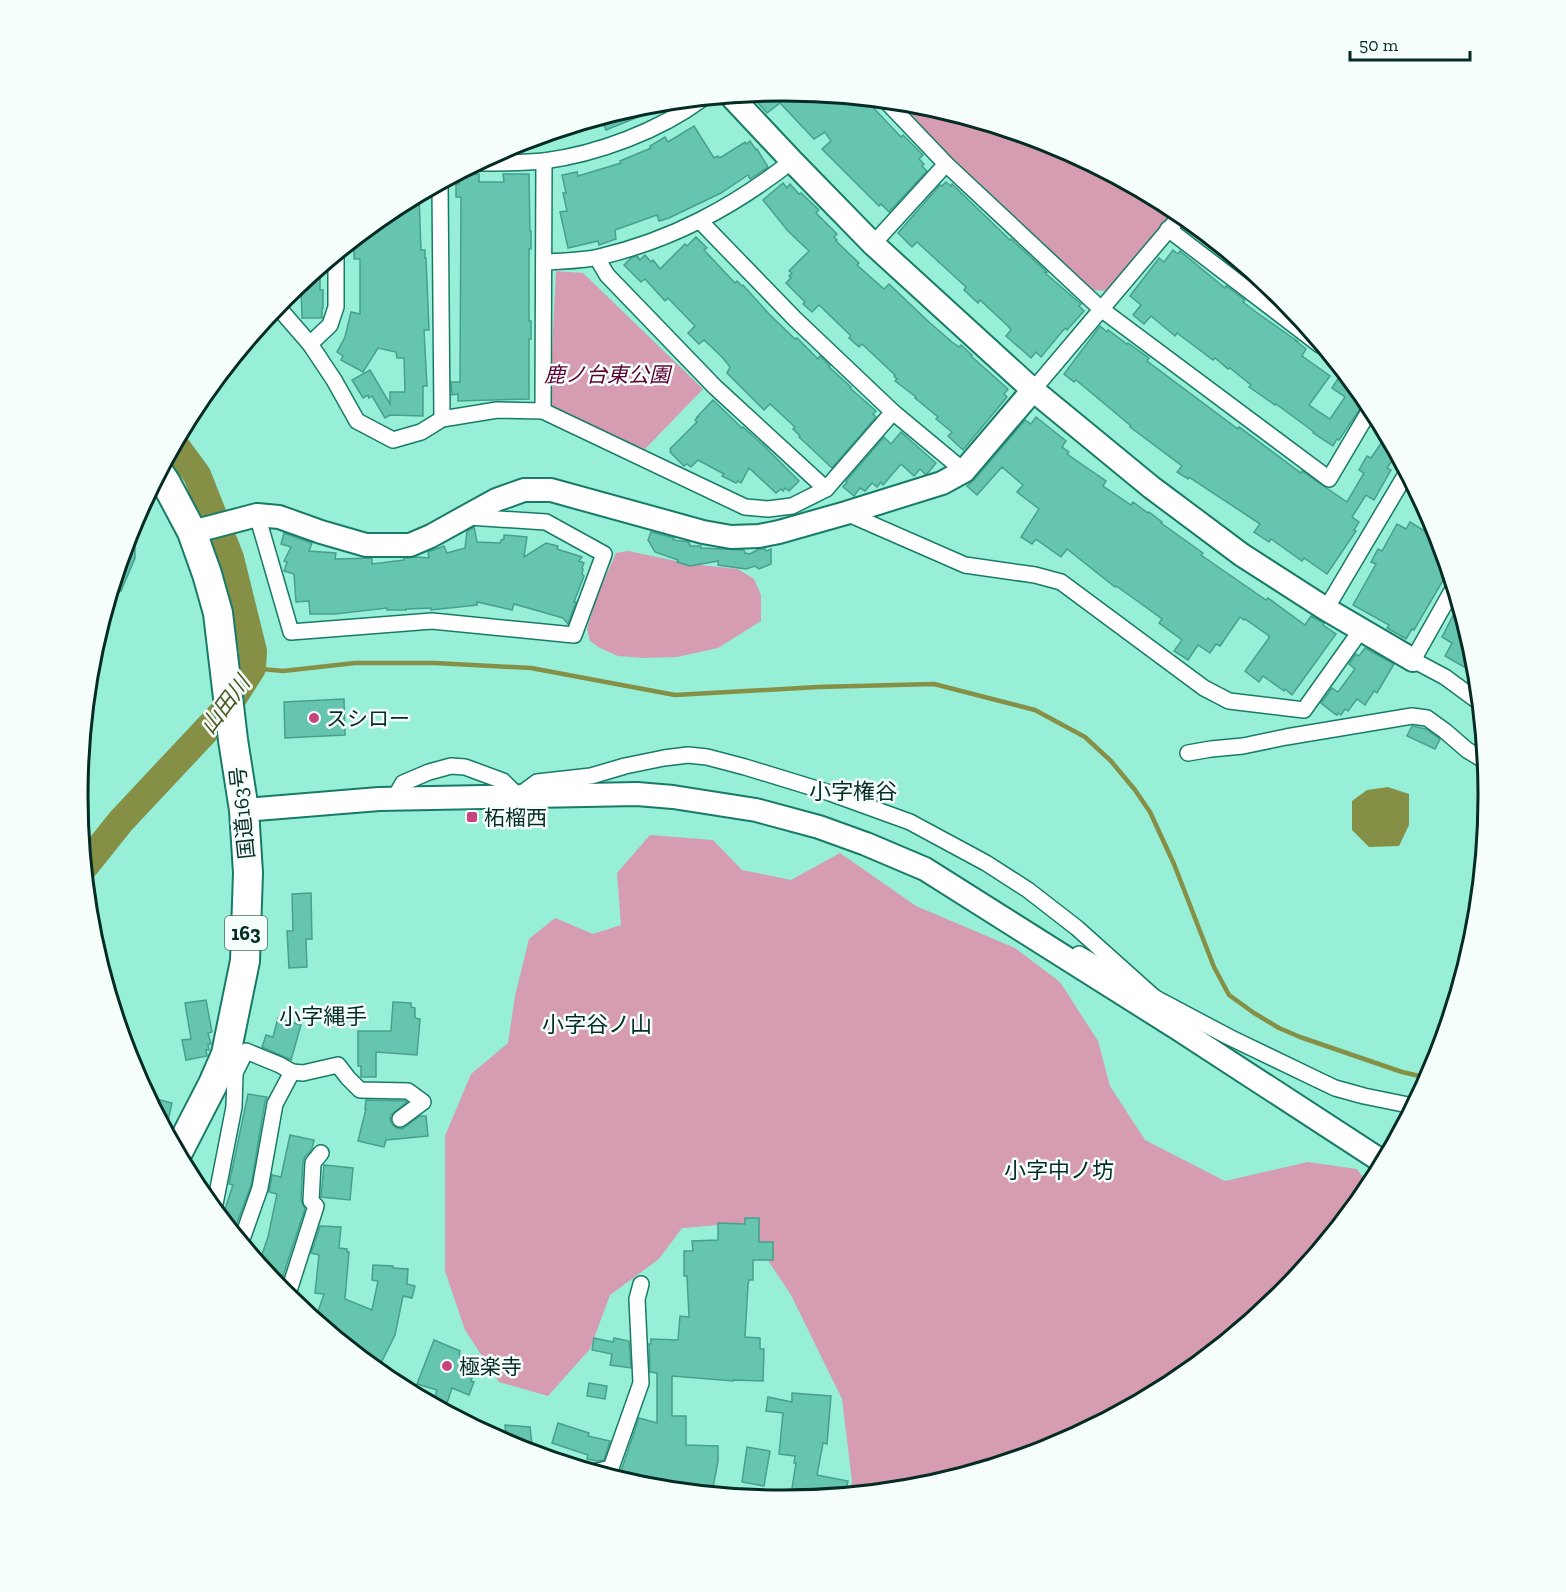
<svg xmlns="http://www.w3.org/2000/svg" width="1566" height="1592" viewBox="0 0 1566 1592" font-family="'Zilla Slab','Noto Sans JP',serif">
  <rect width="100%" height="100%" fill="#97efd8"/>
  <g fill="#d69cb1">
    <polygon points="893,102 921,105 1053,145 1176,211 1108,291 1092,290 951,163"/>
    <polygon points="556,271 583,273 703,389 645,449 549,411"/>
    <polygon points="628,551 690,564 738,569 754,579 761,595 761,621 718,648 677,657 644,658 618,656 600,648 590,641 587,629 597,596 616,553"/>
    <polygon points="650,835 713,840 742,870 791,880 840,853 916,906 1015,948 1060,982 1098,1041 1110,1086 1145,1140 1225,1181 1308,1162 1357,1169 1370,1187 1281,1295 1174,1382 1052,1447 920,1488 848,1495 852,1481 842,1399 791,1295 743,1223 682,1228 659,1259 610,1295 590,1349 548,1396 499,1382 465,1330 445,1271 445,1136 471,1074 508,1043 515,996 529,939 555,918 593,934 621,925 617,873"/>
  </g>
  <polygon fill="#858f46" points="1388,787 1409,794 1409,825 1399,846 1369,847 1352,830 1352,801 1367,790"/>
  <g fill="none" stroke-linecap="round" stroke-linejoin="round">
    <polyline stroke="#858f46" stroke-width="4.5" points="252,668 283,671 355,663 435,663 531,668 675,695 818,687 934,684 1035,710 1085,737 1111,761 1135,790 1150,812 1174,864 1214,967 1229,995 1254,1013 1279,1028 1300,1037 1402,1072 1428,1078"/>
    <polyline stroke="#858f46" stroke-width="28" points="85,866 121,821 226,709 252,668 253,651 230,558 197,475 175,445"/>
  </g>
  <g fill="#65c5ae" stroke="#47a08b" stroke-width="1.5">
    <polygon points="783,91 865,99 901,137 903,135 923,155 919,159 924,164 922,166 927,171 889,212 881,204 879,206 822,149 831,141 825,132 814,139 780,103 767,113 750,94"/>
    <polygon points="640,106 643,115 606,130 601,118"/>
    <polygon points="694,126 714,158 718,156 719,158 723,156 745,142 746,144 750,141 756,150 757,149 768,167 750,179 748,175 721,193 669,218 659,221 657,215 615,230 616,239 599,245 598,241 568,248 560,212 567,211 563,193 566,193 562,175 577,172 578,176 621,163 620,161 651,148 650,146 665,137 668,142"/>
    <polygon points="459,174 479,174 479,182 504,182 503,174 529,174 530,231 531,231 531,249 529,249 529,321 531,321 531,339 529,339 529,399 458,401 458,394 452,395 451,382 460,382 461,197 456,197 456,184 459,184"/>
    <polygon points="946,182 951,186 952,184 1010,240 1011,239 1047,272 1045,273 1081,304 1079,306 1084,311 1067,330 1065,328 1041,357 1036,352 1031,358 1021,349 1006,336 1011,330 1008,326 980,300 978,303 964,290 966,287 917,242 912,247 898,233 940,185 942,186"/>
    <polygon points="783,183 787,188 790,184 799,194 801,193 819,210 816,213 837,234 834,237 837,240 836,241 859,263 857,265 884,289 889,284 929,322 952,342 959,347 961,345 972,355 971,356 1008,389 1004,394 1007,397 963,450 948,436 952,432 936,419 938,417 915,398 916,397 895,381 897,379 894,376 895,375 862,344 859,347 849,338 851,336 819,305 812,312 803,304 805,302 786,283 791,278 789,276 792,273 789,271 809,251 788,231 763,200"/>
    <polygon points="419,195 421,250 425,250 425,258 426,258 429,330 424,330 427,386 423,386 423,416 390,415 385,418 372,396 369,398 368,395 363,398 352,380 370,370 390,404 390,392 405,392 404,358 397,358 396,352 378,348 363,372 341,360 343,356 337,352 345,337 351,312 360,314 360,259 354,259 354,240 392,210"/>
    <polygon points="696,237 707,248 704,250 735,283 737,281 742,286 743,285 769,314 795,339 797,338 818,359 820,356 830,366 829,367 851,387 850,388 876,411 873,414 876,417 832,468 799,437 800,436 793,429 795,427 770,404 764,410 727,373 730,367 722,357 704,340 699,344 688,333 695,326 668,298 665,301 645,279 641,282 624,265 631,258 637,256 640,260 645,255 651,262 653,260 660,269 685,244 687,246"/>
    <polygon points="1173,250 1178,254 1180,251 1225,288 1226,286 1245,300 1243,302 1256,312 1297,341 1296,341 1306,349 1302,356 1330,376 1309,405 1330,419 1345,397 1332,388 1341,374 1349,379 1366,400 1339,440 1337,439 1333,446 1313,433 1314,432 1276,404 1275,405 1249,387 1251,385 1230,368 1228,369 1215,358 1213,360 1177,333 1175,336 1151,316 1144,324 1133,315 1141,305 1130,296 1159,258 1164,262"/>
    <polygon points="320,268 320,290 323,290 323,308 322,308 322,318 302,318 301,286 304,286 304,282"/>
    <polygon points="1100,326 1107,332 1108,330 1127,344 1128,343 1149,358 1147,361 1238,429 1239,427 1301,473 1302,471 1347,502 1364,473 1359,470 1367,456 1371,458 1386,436 1396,455 1387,468 1391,470 1374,500 1366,495 1352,517 1359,522 1354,530 1356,531 1327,574 1304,558 1302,561 1271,539 1269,542 1254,532 1260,524 1189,477 1188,479 1177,472 1182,466 1130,427 1131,426 1076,380 1074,382 1064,374"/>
    <polygon points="713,400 742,428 743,427 762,444 799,481 789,491 785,488 783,491 781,489 776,493 749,468 741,483 738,481 736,483 722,476 724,474 698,460 691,467 687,464 684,466 670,452 671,451 670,449 697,422 695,420 698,417 697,417"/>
    <polygon points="1036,417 1066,441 1062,447 1069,452 1067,454 1106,481 1103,486 1131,505 1133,502 1148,513 1149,512 1162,522 1161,523 1203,553 1201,555 1266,600 1268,598 1305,625 1311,616 1324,623 1323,625 1336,634 1292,695 1285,689 1284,691 1263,676 1259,682 1245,671 1269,638 1269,636 1245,619 1244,620 1240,617 1220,646 1216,644 1210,653 1198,645 1188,660 1174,651 1182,640 1159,623 1162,619 1136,600 1116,586 1115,587 1067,549 1061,557 1037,540 1035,540 1032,544 1021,537 1039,509 1017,492 1023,485 1002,467 977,495 967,486 974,480 1025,420 1031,424"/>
    <polygon points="901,432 936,463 927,474 925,474 920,469 914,476 901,464 883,485 881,482 877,487 872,483 865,491 860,488 854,496 843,487 847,482 846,481 884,437 891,444"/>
    <polygon points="1410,522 1439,540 1448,572 1414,630 1412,629 1406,639 1387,628 1389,625 1353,605 1376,564 1371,562 1378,549 1382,551 1397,524 1406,529"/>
    <polygon points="132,525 135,525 135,558 121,591 113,588"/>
    <polygon points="474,527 477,542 500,543 501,540 504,539 504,535 527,537 524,557 546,543 558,546 557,549 582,557 579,561 584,563 582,568 583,569 582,574 584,576 574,602 576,602 568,624 563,618 514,604 512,610 477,602 477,605 431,610 431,608 406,609 406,610 387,610 387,608 335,614 310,614 309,601 296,602 294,574 284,571 287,562 284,561 291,547 281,544 284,533 312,543 309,551 336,553 335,559 372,558 372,564 404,560 404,558 416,557 429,558 428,552 444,546 447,553 465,548 467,531"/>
    <polygon points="651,532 674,538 673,540 689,542 690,546 701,546 701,548 744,550 745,553 750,554 759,549 765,549 766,551 771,549 771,564 759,569 755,566 746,569 718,565 718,561 690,566 677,562 678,560 655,552 648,540"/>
    <polygon points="1458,606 1475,659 1476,674 1445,656 1452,643 1442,637"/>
    <polygon points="1365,648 1394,664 1377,693 1374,691 1365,705 1357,699 1348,711 1345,709 1341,715 1338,713 1337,715 1335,714 1321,703 1332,688 1338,692 1355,669 1349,664 1356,654 1359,656"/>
    <polygon points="344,699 345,735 285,738 284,702"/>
    <polygon points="1412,726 1426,729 1440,739 1435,749 1407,736"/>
    <polygon points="311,893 312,939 306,939 307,967 289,968 287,931 293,931 292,894"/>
    <polygon points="206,1000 212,1032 208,1033 211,1044 208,1044 209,1050 206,1050 207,1056 186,1060 182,1040 191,1039 185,1003"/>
    <polygon points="393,1002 411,1003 411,1007 415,1008 415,1018 420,1019 417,1055 376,1052 376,1077 361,1077 361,1066 358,1066 358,1031 391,1031"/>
    <polygon points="278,1018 301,1025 291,1060 262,1047 266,1035 273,1037"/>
    <polygon points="248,1094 267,1097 265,1102 251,1186 234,1231 232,1231 222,1218 233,1185 229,1184"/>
    <polygon points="149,1097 172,1103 166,1130 156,1111"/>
    <polygon points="366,1100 405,1101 407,1102 391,1115 390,1120 392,1124 397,1128 402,1129 420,1116 426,1116 428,1136 386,1140 384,1147 358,1141 366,1109 365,1109"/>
    <polygon points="290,1135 314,1140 312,1149 305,1157 303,1162 301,1200 305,1209 279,1288 265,1271 268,1263 260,1260 268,1237 277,1194 269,1192 272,1175 281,1177"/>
    <polygon points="324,1165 353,1168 350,1200 321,1197"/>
    <polygon points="745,1218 759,1218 759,1242 773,1242 773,1260 753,1260 753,1280 749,1280 748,1284 745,1337 760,1338 760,1349 764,1349 763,1381 733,1380 733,1381 672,1376 672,1416 686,1416 686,1445 718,1446 718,1461 712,1493 645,1487 622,1480 622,1468 639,1418 657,1423 657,1373 650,1372 649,1344 651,1344 651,1339 678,1340 680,1316 689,1317 687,1276 684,1276 684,1251 693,1251 692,1241 718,1240 718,1223 745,1224"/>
    <polygon points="320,1226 341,1227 339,1248 347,1249 347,1252 349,1252 345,1299 372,1310 378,1281 372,1280 373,1265 393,1266 393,1268 408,1269 407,1284 415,1286 412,1298 403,1296 395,1335 377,1371 315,1320 324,1294 315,1293 319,1255 311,1253"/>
    <polygon points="594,1338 613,1342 614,1338 629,1341 631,1368 610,1365 612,1354 592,1350"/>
    <polygon points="434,1340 460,1351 459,1354 474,1360 467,1377 472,1378 471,1381 474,1382 469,1395 452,1388 447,1403 434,1399 437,1390 417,1384"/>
    <polygon points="589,1383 607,1386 605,1399 587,1396"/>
    <polygon points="792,1393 831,1396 827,1444 823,1443 817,1475 848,1481 845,1495 838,1496 813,1490 812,1497 791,1494 796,1463 794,1463 795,1456 779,1454 783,1413 766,1411 768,1397 792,1402"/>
    <polygon points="558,1423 589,1433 588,1436 610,1441 604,1460 597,1461 587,1459 588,1455 552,1443"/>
    <polygon points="505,1425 530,1427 533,1453 507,1444"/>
    <polygon points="747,1447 770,1451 764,1486 742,1482"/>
  </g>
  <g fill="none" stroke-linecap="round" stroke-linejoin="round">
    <g stroke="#187b67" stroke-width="18">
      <g id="street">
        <polyline points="886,101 946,164 1101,309 1329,479 1371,408"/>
        <path d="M479,163C501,163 523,163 544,161C597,154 659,131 702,99"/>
        <polyline points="440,184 442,419"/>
        <polyline points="700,221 795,319 893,412 964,471"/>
        <polyline points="1168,229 1320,345"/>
        <polyline points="873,244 946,164"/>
        <polyline points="336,255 336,307 330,325 310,344 334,380 357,421 393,440 421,432 442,419 497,410 543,411 745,507 768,509 792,506 826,489 893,412"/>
        <polyline points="597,258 607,275 715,387 826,489"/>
        <path d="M544,262C562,261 581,261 599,257C672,240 733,207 792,161"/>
        <polyline points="277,306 310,344"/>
        <polyline points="1033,390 1181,215"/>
        <polyline points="543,411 544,161"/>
        <polyline points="846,513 965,565 1035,575 1061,582 1204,688 1229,701 1304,710 1361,630"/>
        <polyline points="257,515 291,632 432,621 574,635 604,554 546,522 468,517"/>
        <polyline points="1453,589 1413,660 1445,677 1479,702"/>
        <polyline points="1326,609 1406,474"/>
        <polyline points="1188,753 1211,749 1243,746 1286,737 1412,716 1427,718 1445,731 1467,750 1485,761"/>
        <polyline points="394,799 403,783 429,772 451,766 465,767 503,781 518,796 537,782 591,776 625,766 664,758 688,755 707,757 745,767 830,793 910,822 986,863 1028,890 1077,928 1154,997"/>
        <polyline points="1079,954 1161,1001 1229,1037 1312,1077 1335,1088 1364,1096 1413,1106"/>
        <polyline points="292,1072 303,1073 338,1065 348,1078 360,1090 408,1091 423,1102 400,1119"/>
        <polyline points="235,1073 246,1051 280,1065 292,1072 275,1104 260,1188 241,1242"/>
        <polyline points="214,1209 234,1107 235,1073 231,1065"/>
        <polyline points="287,1297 316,1206 311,1201 313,1163 321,1153"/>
        <polyline points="593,1472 611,1468"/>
        <polyline points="613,1478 611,1468 641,1383 637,1299 641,1284"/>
      </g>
    </g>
    <g stroke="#187b67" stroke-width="26">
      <g id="secondary">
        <polyline points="731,96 792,161 873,244 1033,390 1151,487 1242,555 1326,609 1413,660"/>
        <polyline points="192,532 257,515 279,517 321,532 366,545 410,545 431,536 496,500 524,490 551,490 703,532 731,537 759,536 779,532 846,513 942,483 964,471 1033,390"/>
        <polyline points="244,810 379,799 637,794 673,797 756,810 819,827 866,844 925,869 1177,1028 1383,1162"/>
      </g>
    </g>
    <g stroke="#187b67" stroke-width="32">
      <polyline id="highway" points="160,474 166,483 192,532 207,574 218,613 233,740 244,810 248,873 245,961 226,1054 213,1084 178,1152"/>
    </g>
    <use href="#street" stroke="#fff" stroke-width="15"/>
    <use href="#secondary" stroke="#fff" stroke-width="22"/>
    <use href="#highway" stroke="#fff" stroke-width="28"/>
  </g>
  <g fill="#c94280" stroke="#f6fefb" stroke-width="2">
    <circle cx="314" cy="718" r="6"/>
    <rect x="466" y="811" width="12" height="12" rx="3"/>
    <circle cx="447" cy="1366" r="6"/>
  </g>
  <g text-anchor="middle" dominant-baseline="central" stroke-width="5" stroke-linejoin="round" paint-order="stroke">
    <rect fill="#f6fefb" stroke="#4d6b64" stroke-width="1.5" x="225" y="916" width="42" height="34" rx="4.5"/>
    <g font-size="20" font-weight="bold" fill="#042c24">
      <text x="246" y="933">163</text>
    </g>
    <g font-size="21" font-style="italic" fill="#5d0033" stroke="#f6fefb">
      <text x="607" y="374">鹿ノ台東公園</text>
    </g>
    <g font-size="21" fill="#042c24" stroke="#f6fefb" text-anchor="start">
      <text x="326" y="718">スシロー</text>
      <text x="484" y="817">柘榴西</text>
      <text x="459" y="1366">極楽寺</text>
    </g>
    <g font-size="21" fill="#042c24" stroke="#f6fefb">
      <text transform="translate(242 813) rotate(-96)">国道163号</text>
    </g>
    <g font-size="22" font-style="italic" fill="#4f5620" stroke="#f6fefb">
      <text transform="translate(225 705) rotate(-53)">山田川</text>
    </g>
    <g font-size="22" fill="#042c24" stroke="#f6fefb">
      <text x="853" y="791">小字権谷</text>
      <text x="323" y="1016">小字縄手</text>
      <text x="597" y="1024">小字谷ノ山</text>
      <text x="1059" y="1170">小字中ノ坊</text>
    </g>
  </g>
  <path d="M0 0H1566V1592H0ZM782 101H784A694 694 0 0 1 1478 795V796A694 694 0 0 1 784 1490H782A694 694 0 0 1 88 796V795A694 694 0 0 1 782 101Z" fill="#f6fefb" fill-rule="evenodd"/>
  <path fill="none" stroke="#042c24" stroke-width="3" d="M782 101H784A694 694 0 0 1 1478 795V796A694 694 0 0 1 784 1490H782A694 694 0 0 1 88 796V795A694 694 0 0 1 782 101Z"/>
  <path d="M1350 51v9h120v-9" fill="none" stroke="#042c24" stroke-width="3"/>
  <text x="1359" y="51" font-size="18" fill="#042c24" stroke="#f6fefb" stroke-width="4.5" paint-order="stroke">50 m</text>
</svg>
